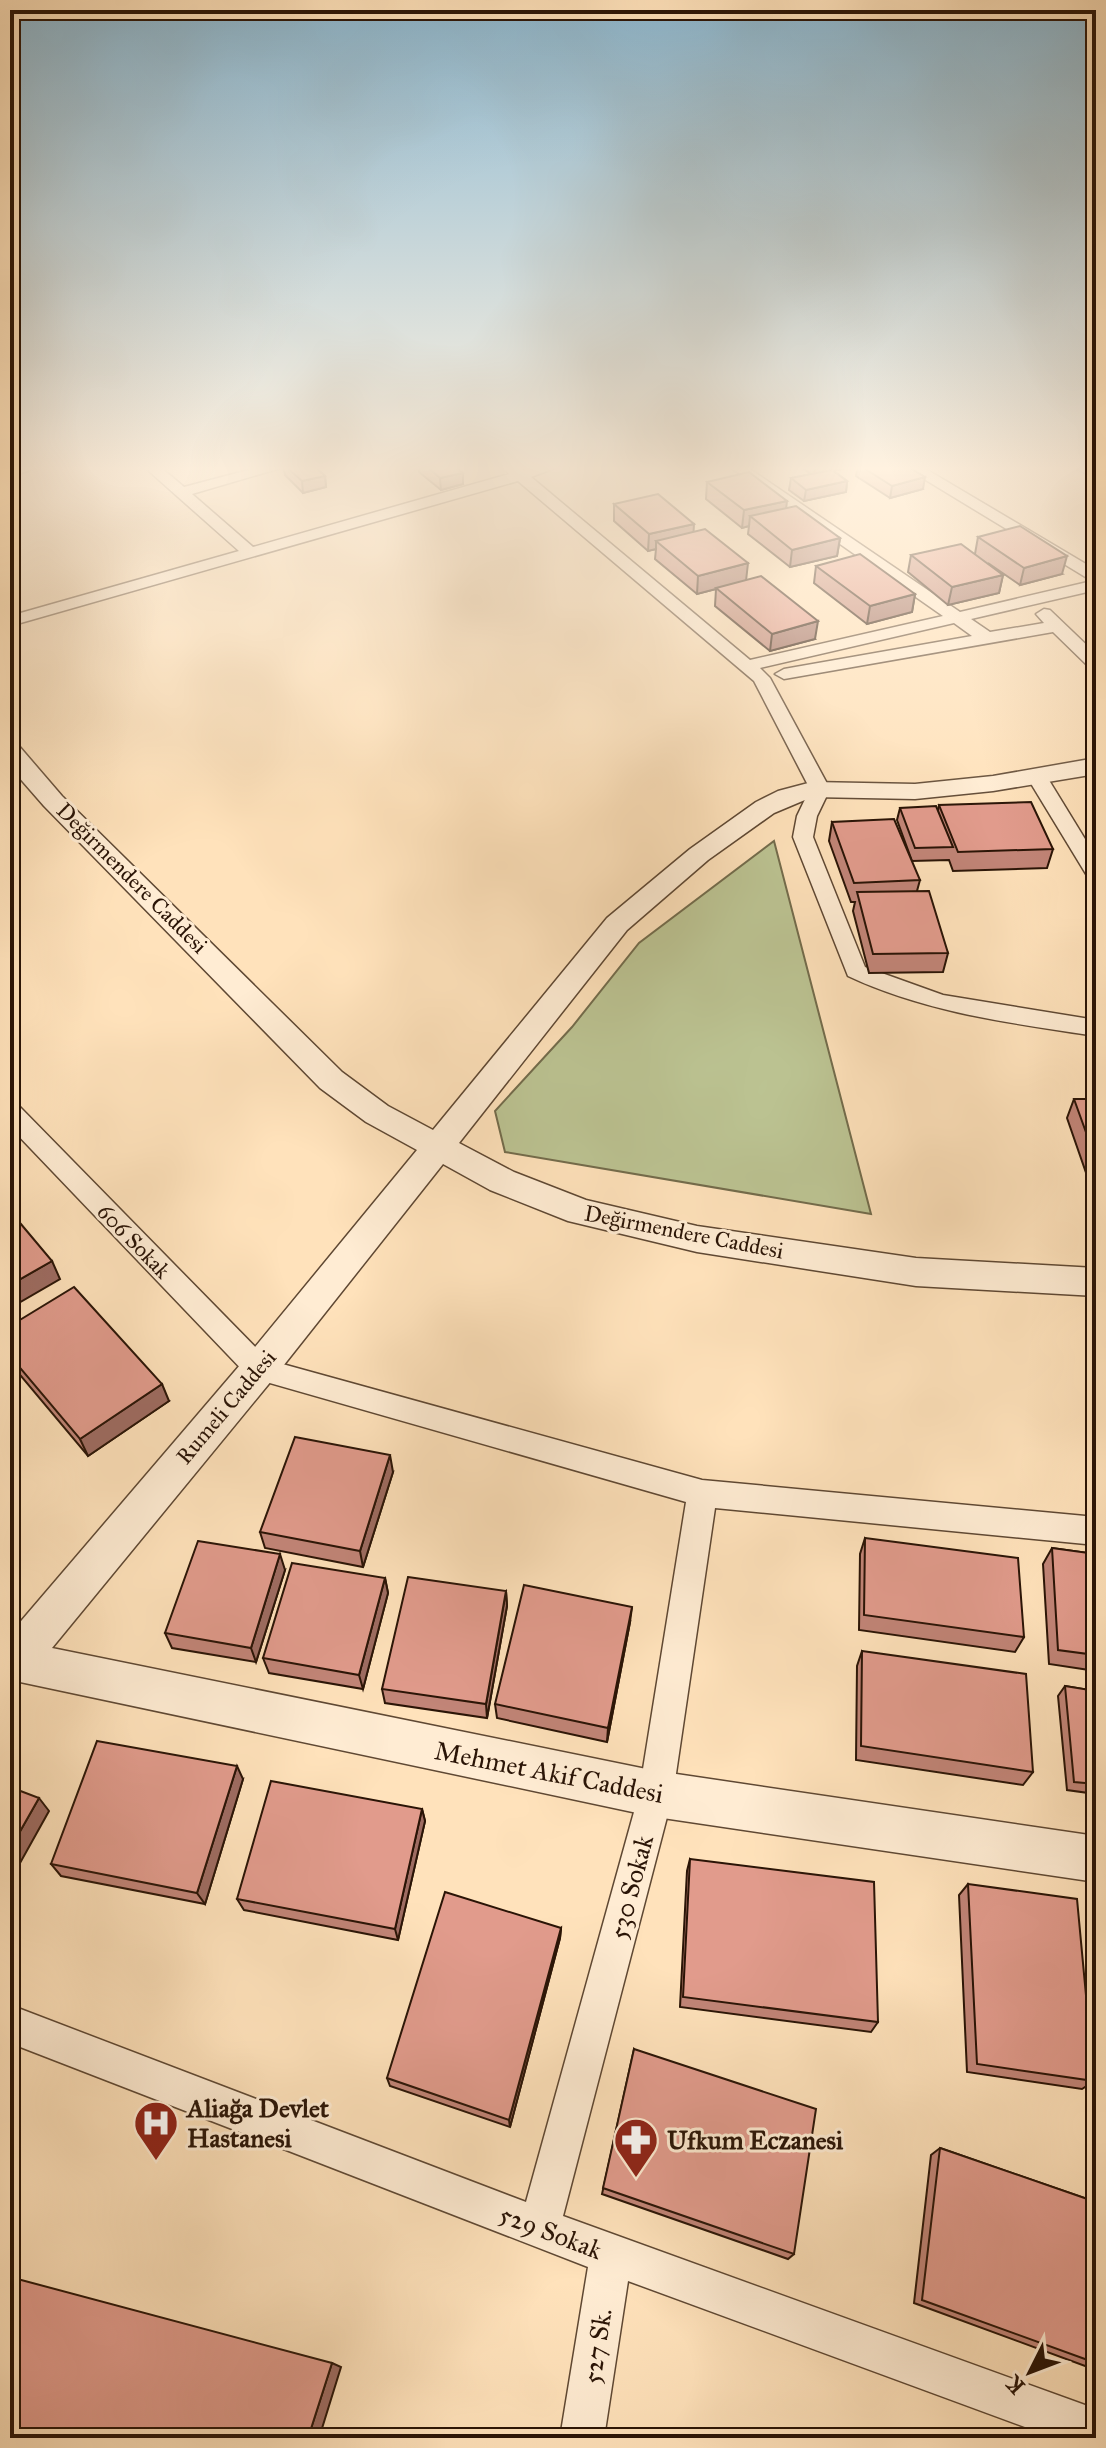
<svg xmlns="http://www.w3.org/2000/svg" width="1106" height="2448" viewBox="0 0 1106 2448" font-family="'IM FELL Great Primer',serif">
  <rect width="100%" height="100%" fill="#ffe2bb"/>
  <filter id="stains"><feTurbulence type="fractalNoise" baseFrequency=".0025" numOctaves="4"/><feColorMatrix values="0 0 0 0 .2 0 0 0 0 .09 0 0 0 0 .02 0 0 0 .5 -.17"/></filter>
  <radialGradient id="worn" r=".72"><stop offset=".6" stop-color="#630" stop-opacity="0"/><stop offset="1" stop-color="#630" stop-opacity=".3"/></radialGradient>
  <polygon fill="#bcc493" stroke="#736c4c" stroke-width="2" points="774,841 871,1214 505,1152 495,1111 572,1027 639,943"/>
  <g fill="none" stroke-linecap="round" stroke-linejoin="round">
    <g stroke="#5f4833" stroke-width="3">
      <g id="minor">
        <polygon points="21,465 44,465 10,477 10,468"/>
        <path d="M142,465H158L184,487L267,465H291L192,494L253,547L509,474L501,465H517L523,470L539,465H563L531,477L750,660L943,616L727,465H744L960,612L1092,581L901,465H919L1096,570V590L971,619L990,632L1044,623L1036,614L1044,609L1050,610L1096,654V669L1090,668L1053,632L784,679L775,674L784,669L972,636L954,623L760,668L770,678L830,789L817,816L813,837L865,967L943,995L1096,1020V1036C1011,1023 927,1013 848,976L793,837L797,816L810,789L754,681L518,481L10,626V616L239,551Z"/>
        <polygon points="1070,465 1088,465 1096,469 1096,479"/>
        <polygon points="1037,771 1047,777 1096,857 1096,880 1086,874 1027,777"/>
        <polygon points="10,1103 19,1106 268,1360 702,1480 1096,1517 1096,1545 715,1508 673,1794 563,2216 1096,2409 1096,2438 1055,2438 628,2281 604,2438 560,2438 588,2267 10,2043 10,2005 526,2202 639,1794 686,1502 249,1377 10,1127"/>
      </g>
    </g>
    <g stroke="#5f4833" stroke-width="3">
      <polygon id="tertiary" points="10,744 19,746 62,796 342,1072 388,1106 433,1130 607,918 690,849 756,802 778,791 812,782 915,784 993,776 1096,758 1096,774 993,791 915,799 812,797 774,813 708,860 627,930 459,1143 514,1172 586,1200 697,1226 916,1258 1096,1268 1096,1296 916,1286 697,1252 568,1221 490,1190 443,1164 272,1380 52,1648 656,1771 1096,1836 1096,1882 656,1817 20,1682 10,1686 10,1634 246,1358 417,1150 366,1122 320,1088 44,806 10,767"/>
    </g>
    <use href="#minor" fill="#ffecd3" fill-rule="evenodd"/>
    <use href="#tertiary" fill="#ffecd3" fill-rule="evenodd"/>
  </g>
  <g fill="#c28578" stroke="#2a1406" stroke-width="2">
    <polygon points="283,465 313,465 325,476 326,487 303,493 285,475"/>
    <polygon points="419,465 454,465 463,484 441,490 419,472"/>
    <polygon points="798,465 857,465 834,471 847,481 846,492 804,501 789,490 791,478 811,474"/>
    <polygon points="858,465 905,465 923,489 890,498 856,476"/>
    <polygon points="707,482 786,508 840,538 837,556 790,567 748,534 749,526 742,528 706,499"/>
    <polygon points="614,504 693,532 746,580 815,639 770,651 715,606 716,589 697,594 655,559 656,549 648,551 614,521"/>
    <polygon points="978,537 1062,574 1020,585 988,563 1003,575 999,593 948,605 908,572 911,555 975,554"/>
    <polygon points="816,566 915,594 912,612 867,624 814,583"/>
    <polygon points="939,805 1053,849 1047,868 953,871 949,860 912,861 897,820 900,808 938,811"/>
    <polygon points="832,822 920,880 917,891 948,953 943,972 869,973 853,911 855,902 851,902 829,841"/>
    <polygon points="1074,1099 1096,1099 1096,1190 1092,1190 1067,1118"/>
    <polygon points="10,1326 169,1401 88,1456 10,1363"/>
    <polygon points="393,1472 363,1567 265,1548 260,1532"/>
    <polygon points="865,1538 1024,1637 1015,1652 859,1630 860,1554"/>
    <polygon points="1052,1548 1096,1554 1096,1671 1049,1664 1043,1564"/>
    <polygon points="285,1570 256,1662 172,1648 165,1633"/>
    <polygon points="385,1578 388,1593 363,1689 269,1673 263,1658"/>
    <polygon points="506,1591 507,1606 487,1718 385,1703 382,1689"/>
    <polygon points="630,1622 607,1742 497,1718 495,1704"/>
    <polygon points="862,1651 1033,1772 1023,1785 856,1760 857,1666"/>
    <polygon points="1065,1686 1096,1691 1096,1794 1067,1790 1058,1696"/>
    <polygon points="243,1779 205,1904 61,1876 51,1864"/>
    <polygon points="422,1809 425,1821 398,1940 244,1910 237,1899"/>
    <polygon points="690,1859 878,2022 871,2032 680,2007 687,1871"/>
    <polygon points="968,1884 1094,2081 1082,2089 967,2072 959,1895"/>
    <polygon points="561,1928 560,1938 510,2127 390,2086 387,2078"/>
    <polygon points="634,2049 794,2254 788,2259 602,2194"/>
    <polygon points="940,2148 1096,2202 1096,2370 914,2303 931,2155"/>
  </g>
  <g fill="#9e6c62" stroke="#2a1406" stroke-width="2">
    <polygon points="815,465 857,465 814,476"/>
    <polygon points="463,473 463,484 441,490 440,478"/>
    <polygon points="325,476 326,487 303,493 302,481"/>
    <polygon points="925,477 923,489 890,498 892,486"/>
    <polygon points="847,481 846,492 804,501 806,490"/>
    <polygon points="787,501 785,518 750,516 749,526 742,528 744,510"/>
    <polygon points="694,524 693,541 656,541 656,549 648,551 649,534"/>
    <polygon points="840,538 837,556 790,567 792,550"/>
    <polygon points="1067,556 1062,574 1020,585 1024,568"/>
    <polygon points="748,563 746,581 697,594 698,576"/>
    <polygon points="1003,575 999,593 948,605 952,587"/>
    <polygon points="915,594 912,612 867,624 870,606"/>
    <polygon points="818,621 815,639 770,651 772,634"/>
    <polygon points="52,1261 60,1279 10,1308 10,1285"/>
    <polygon points="162,1384 169,1401 88,1456 80,1439"/>
    <polygon points="390,1455 393,1472 363,1567 360,1551"/>
    <polygon points="280,1554 285,1570 256,1662 251,1648"/>
    <polygon points="385,1578 388,1593 363,1689 359,1675"/>
    <polygon points="506,1591 507,1606 487,1718 486,1704"/>
    <polygon points="632,1607 630,1622 607,1742 608,1728"/>
    <polygon points="237,1766 243,1779 205,1904 197,1893"/>
    <polygon points="39,1798 49,1811 10,1881 10,1849"/>
    <polygon points="422,1809 425,1821 398,1940 395,1929"/>
    <polygon points="561,1928 560,1938 510,2127 509,2120"/>
    <polygon points="332,2363 341,2367 319,2438 308,2438"/>
  </g>
  <g fill="#e19b8c" stroke="#2a1406" stroke-width="2">
    <polygon points="284,465 313,465 325,476 302,481"/>
    <polygon points="425,465 454,465 463,473 440,478"/>
    <polygon points="859,465 905,465 925,477 892,486"/>
    <polygon points="832,470 847,481 806,490 791,478"/>
    <polygon points="749,472 787,501 744,510 707,482"/>
    <polygon points="658,494 694,524 649,534 614,504"/>
    <polygon points="796,506 840,538 792,550 750,516"/>
    <polygon points="1020,526 1067,556 1024,568 978,537"/>
    <polygon points="705,529 748,563 698,576 656,541"/>
    <polygon points="961,544 1003,575 952,587 911,555"/>
    <polygon points="860,554 915,594 870,606 816,566"/>
    <polygon points="761,576 818,621 772,634 716,588"/>
    <polygon points="1031,802 1053,849 958,852 939,805"/>
    <polygon points="936,806 953,847 915,848 900,808"/>
    <polygon points="894,819 920,880 854,883 832,822"/>
    <polygon points="929,891 948,953 873,954 857,892"/>
    <polygon points="1074,1099 1096,1099 1096,1160"/>
    <polygon points="10,1211 52,1261 10,1285"/>
    <polygon points="74,1287 162,1384 80,1439 10,1356 10,1326"/>
    <polygon points="295,1437 390,1455 360,1551 260,1532"/>
    <polygon points="865,1538 1018,1558 1024,1637 864,1615"/>
    <polygon points="198,1541 280,1554 251,1648 165,1633"/>
    <polygon points="1052,1548 1096,1554 1096,1655 1058,1650"/>
    <polygon points="292,1563 385,1578 359,1675 263,1658"/>
    <polygon points="408,1577 506,1591 486,1704 382,1689"/>
    <polygon points="524,1585 632,1607 608,1728 495,1704"/>
    <polygon points="862,1651 1026,1674 1033,1772 861,1746"/>
    <polygon points="1065,1686 1096,1691 1096,1784 1074,1782"/>
    <polygon points="97,1741 237,1766 197,1893 51,1864"/>
    <polygon points="271,1781 422,1809 395,1929 237,1899"/>
    <polygon points="10,1787 39,1798 10,1849"/>
    <polygon points="690,1859 874,1882 878,2022 683,1997"/>
    <polygon points="968,1884 1077,1899 1094,2081 977,2064"/>
    <polygon points="445,1892 561,1928 509,2120 387,2078"/>
    <polygon points="634,2049 816,2109 794,2254 603,2188"/>
    <polygon points="940,2148 1096,2202 1096,2363 922,2300"/>
    <polygon points="10,2277 332,2363 308,2438 10,2438"/>
  </g>
  <linearGradient id="sky" x2="0" y2="1"><stop stop-color="#8bb8d2"/><stop offset="0.58" stop-color="#fff2e0"/><stop offset="1" stop-color="#fff2e0" stop-opacity="0"/></linearGradient>
  <rect width="1106" height="808" fill="url(#sky)"/>
  <defs>
    <g id="hospital-pin" transform="scale(2.3)"><path d="M0 17L-7.5 6A9.5 9.5 0 1 1 7.5 6Z" fill="#8f2418" stroke="#ffecd3"/><path d="M-5-5h3v3.5h4V-5h3V5h-3V1.5h-4V5h-3Z" fill="#fff"/></g>
    <g id="pharmacy-pin" transform="scale(2.3)"><path d="M0 17L-7.5 6A9.5 9.5 0 1 1 7.5 6Z" fill="#8f2418" stroke="#ffecd3"/><path d="M-2-6h4v4h4v4h-4v4h-4v-4h-4v-4h4Z" fill="#fff"/></g>
  </defs>
  <g fill-rule="evenodd">
    <use href="#hospital-pin" x="156" y="2123"/>
    <use href="#pharmacy-pin" x="636" y="2140"/>
  </g>
  <g text-anchor="middle" dominant-baseline="central" stroke-width="6" stroke-linejoin="round" paint-order="stroke">
    <g font-size="22" fill="#2a1406" stroke="#ffecd3">
      <text transform="translate(132 878) rotate(45)">Değirmendere Caddesi</text>
      <text transform="translate(684 1232) rotate(11)">Değirmendere Caddesi</text>
      <text transform="translate(134 1241) rotate(46)">606 Sokak</text>
      <text transform="translate(226 1407) rotate(-50)">Rumeli Caddesi</text>
    </g>
    <g font-size="26" fill="#2a1406" stroke="#ffecd3">
      <text transform="translate(549 1772) rotate(11)">Mehmet Akif Caddesi</text>
      <text transform="translate(631 1887) rotate(-75)">530 Sokak</text>
      <text transform="translate(551 2232) rotate(21)">529 Sokak</text>
      <text transform="translate(597 2346) rotate(-81)">527 Sk.</text>
    </g>
    <g font-size="26" font-weight="bold" fill="#2a1406" stroke="#ffecd3" text-anchor="start">
      <text x="187" y="2108">Aliağa Devlet<tspan x="187" dy="30">Hastanesi</tspan></text>
      <text x="667" y="2140">Ufkum Eczanesi</text>
    </g>
  </g>
  <rect width="1106" height="2448" fill="none" stroke="#ffe2bb" stroke-width="40"/>
  <rect x="12" y="12" width="1082" height="2424" fill="none" stroke="#2a1406" stroke-width="4"/>
  <rect x="20" y="20" width="1066" height="2408" fill="none" stroke="#2a1406" stroke-width="2"/>
  <g transform="translate(1030 2372) rotate(228)" stroke="#ffecd3" stroke-width="6" paint-order="stroke">
  <path d="M0-6L14 30L0 20L-14 30Z" fill="#2a1406"/>
  <text y="-12" font-size="22" font-weight="bold" text-anchor="middle" fill="#2a1406">K</text>
  </g>
  <rect width="100%" height="100%" filter="url(#stains)"/>
  <rect width="100%" height="100%" fill="url(#worn)"/>
</svg>
